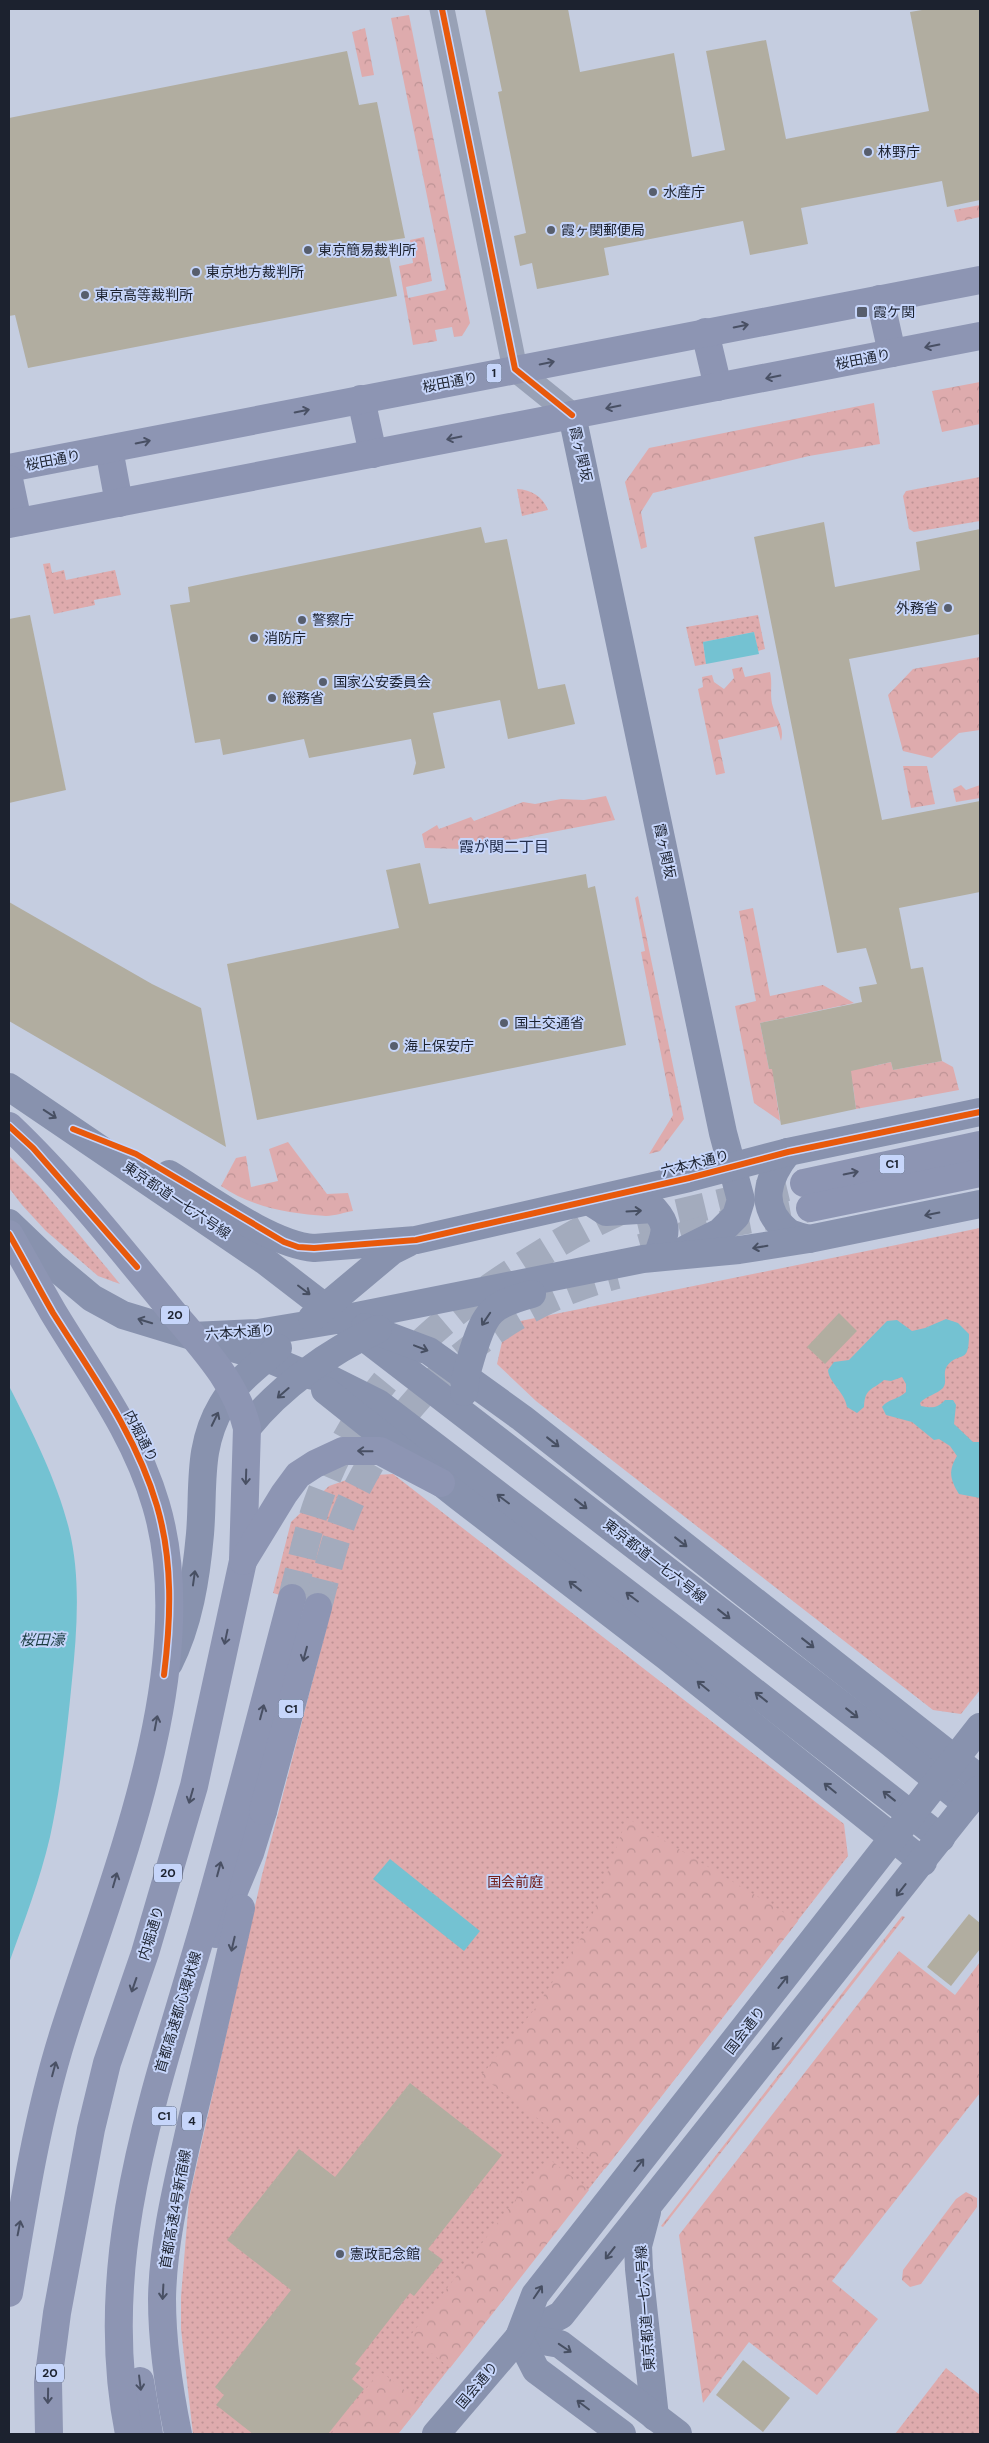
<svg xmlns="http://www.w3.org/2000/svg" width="989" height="2443" viewBox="0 0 989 2443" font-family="'DM Sans','Noto Sans JP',sans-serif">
  <defs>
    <pattern id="grass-dots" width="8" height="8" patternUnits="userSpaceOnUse" patternTransform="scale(1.25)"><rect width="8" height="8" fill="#deabad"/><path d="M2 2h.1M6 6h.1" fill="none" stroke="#be9395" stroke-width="1.8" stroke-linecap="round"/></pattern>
    <pattern id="forest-crowns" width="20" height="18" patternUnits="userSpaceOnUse" patternTransform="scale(1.25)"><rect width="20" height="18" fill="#deabad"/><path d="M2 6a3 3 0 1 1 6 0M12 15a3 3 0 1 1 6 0" fill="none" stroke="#be9395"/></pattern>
  </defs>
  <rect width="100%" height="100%" fill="#c5cde0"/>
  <g fill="url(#grass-dots)">
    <polygon points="980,477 980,521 914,532 909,529 903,496 906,491"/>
    <path d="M517,489C532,490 542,496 548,510L522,516Z"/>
    <polygon points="50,563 52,573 64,570 66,580 115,570 121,595 94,600 95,605 54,614 43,564"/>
    <polygon points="758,615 765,649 758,651 754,632 703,642 706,664 695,666 686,627"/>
    <polygon points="9,1156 39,1186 120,1284 98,1276 46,1231 22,1205 9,1188"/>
    <polygon points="980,1228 980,1690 961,1714 933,1710 536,1401 497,1364 506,1324"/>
    <polygon points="393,1474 844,1824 848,1856 398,2434 193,2434 181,2329 181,2297 189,2199 262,1875 331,1610 273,1593 291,1522 329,1486 358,1476"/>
    <polygon points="946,2368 980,2395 980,2434 895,2434"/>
  </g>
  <g fill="url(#forest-crowns)">
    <polygon points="409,15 470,323 462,336 454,337 452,327 435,330 437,341 413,345 399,266 413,263 410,240 424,237 432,281 406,287 408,298 446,290 391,18"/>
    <polygon points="365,28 374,75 362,77 352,32"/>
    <polygon points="980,205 980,217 957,222 954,210"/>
    <polygon points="980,382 980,424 942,432 932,391"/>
    <polygon points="874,403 880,444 809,456 653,493 641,512 647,547 641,549 625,482 649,448"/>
    <polygon points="980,657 980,730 959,733 932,758 903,751 888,695 913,669"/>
    <path d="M742,667L745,677L770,672C773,684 769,695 773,707C776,719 785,727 781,741L777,726L718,740L725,773L716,775L698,689L703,687L702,677L712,675L714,682L724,689L734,678L732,669Z"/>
    <polygon points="903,766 927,766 935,804 911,808"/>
    <polygon points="961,785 966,790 980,785 980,798 956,802 953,789"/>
    <polygon points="606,796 615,820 464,849 425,848 422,834 437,825 439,829 471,817 474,821 523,802 535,804 561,799 584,800"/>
    <polygon points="638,896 684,1119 660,1151 649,1154 673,1115 641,952 645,951 635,898"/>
    <polygon points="753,908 770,996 823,985 854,1003 760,1023 769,1069 863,1049 871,1052 874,1066 891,1062 893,1070 942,1061 953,1067 959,1090 856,1109 853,1085 842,1068 774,1082 780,1121 754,1103 735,1006 756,1001 739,911"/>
    <path d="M288,1142L327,1194L348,1193L353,1211C345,1212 335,1216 326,1216C290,1214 251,1207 221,1186L236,1158L246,1156L251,1187L278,1181L269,1149Z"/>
    <polygon points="627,1818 798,1921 605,2169 481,2076 537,2006 588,1927"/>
    <polygon points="902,1916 905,1917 663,2227 661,2226"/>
    <polygon points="899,1951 955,1995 980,1962 980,2093 832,2281 878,2319 817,2395 749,2342 703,2403 679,2235"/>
    <polygon points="548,2158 589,2190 450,2368 410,2336"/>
    <polygon points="966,2192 977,2198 977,2207 921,2284 910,2287 902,2280 903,2270 956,2199"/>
    <polygon points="380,2371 422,2404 398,2434 331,2434"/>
  </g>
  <g fill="#74c2d2">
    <polygon points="754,632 759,654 706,664 703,642"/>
    <path d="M946,1319L958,1323L969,1334C969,1366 960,1350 947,1366C942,1373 948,1382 943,1388C937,1394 926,1396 920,1403L921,1406C931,1408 937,1409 945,1400H953L956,1405L954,1424L973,1442H980V1498L959,1494C950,1479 948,1471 957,1456L950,1446L939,1439L934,1440L912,1422L886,1415L882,1407C888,1399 899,1399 906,1392V1384L902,1377L891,1381L884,1380C871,1391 865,1388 864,1407L857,1413L847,1407C845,1392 829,1383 828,1370L834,1362L849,1360L887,1321L897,1320L912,1331L925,1328Z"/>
    <path d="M9,1386C31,1429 58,1483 69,1529C81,1577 77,1631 72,1680C67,1732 61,1786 50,1837C40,1880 24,1922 9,1963Z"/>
    <polygon points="390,1859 480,1931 464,1951 373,1879"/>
  </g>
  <g fill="#b1ada0">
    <polygon points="485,9 568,9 580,72 674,53 692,157 725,150 706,51 766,40 786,139 929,111 910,12 928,9 980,9 980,200 947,207 942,181 801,208 808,244 750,255 743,221 604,248 609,275 537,289 532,263 520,266 514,236 526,233 498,92 502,91"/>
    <polygon points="347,51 359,105 377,102 405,238 386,241 397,296 28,368 15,315 9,316 9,118"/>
    <polygon points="824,522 835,587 920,570 916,542 980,529 980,634 849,659 882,820 980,801 980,892 899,908 911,969 923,967 942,1061 893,1070 891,1062 851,1071 856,1109 781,1125 772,1069 769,1069 760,1023 862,1002 859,987 877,984 866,948 837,953 754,537"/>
    <polygon points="481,527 485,543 507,539 538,689 565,684 575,724 508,739 500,700 433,713 445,768 413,775 416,763 411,739 309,758 304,739 223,755 220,739 195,743 170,605 190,602 188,587"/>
    <polygon points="30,615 66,790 9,803 9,619"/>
    <polygon points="420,863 429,904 586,874 588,888 595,886 626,1045 257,1120 227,964 399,928 386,870"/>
    <polygon points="9,902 152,984 201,1008 226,1147 9,1021"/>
    <polygon points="839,1313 857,1331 825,1364 807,1347"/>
    <polygon points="969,1914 980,1923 980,1949 951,1986 927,1967"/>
    <polygon points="410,2083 502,2155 428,2249 443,2260 414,2296 410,2293 355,2364 361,2368 352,2379 364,2389 328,2434 253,2434 216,2405 224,2395 215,2387 291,2290 227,2240 299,2149 335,2177"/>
    <polygon points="743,2360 790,2398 763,2432 716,2395"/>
  </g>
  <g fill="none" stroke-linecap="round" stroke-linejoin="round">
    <g stroke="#a3abbd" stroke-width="28" stroke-dasharray="28 14" stroke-linecap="butt">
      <polyline points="637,1223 804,1183"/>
      <polyline points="641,1248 721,1225 810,1208"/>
      <path d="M292,1598C300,1568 306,1537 316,1507C352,1401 419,1333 511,1273C549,1248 588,1224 630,1207"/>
      <path d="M318,1607C327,1573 335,1537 349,1505C399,1394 498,1305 617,1275"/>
    </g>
    <polyline stroke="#98a1b6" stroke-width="25" points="442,9 515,369 572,415"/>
    <g stroke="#8892ae" stroke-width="28">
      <polyline points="572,415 723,1133 741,1200 736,1216 720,1232 686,1249"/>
      <polyline points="9,1087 265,1261 887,1740 967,1804"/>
      <path d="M788,1152C768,1177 757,1206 787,1231C792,1235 802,1237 809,1239"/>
      <path d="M169,1174C207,1197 271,1245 314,1248L416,1240L689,1178L788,1152L980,1112"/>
      <path d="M592,1203L606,1212L654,1209C671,1228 664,1234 657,1257"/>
      <polyline points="9,1223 55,1267 92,1298 123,1315 192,1336 258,1333 342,1319 643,1259 739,1250 809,1239 980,1204"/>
      <polyline points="312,1318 392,1251 408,1243"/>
      <polyline points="365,1327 429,1351 522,1418 980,1779"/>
      <polyline points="212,1342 267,1358 305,1374 332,1380 378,1403 683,1636 941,1838"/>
      <polyline points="325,1390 458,1496 667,1657 923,1862"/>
      <path d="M464,1392C464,1377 469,1365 473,1351C486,1311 491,1305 532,1294"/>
      <path d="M247,1428C281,1386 329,1352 378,1329"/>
      <path d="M169,1663C189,1624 196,1578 200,1534C204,1487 197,1447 222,1405C235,1382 259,1365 278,1348"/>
      <polyline points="647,2212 638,2246 639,2269 655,2417"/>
      <polyline points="519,2337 561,2315 978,1790"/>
      <polyline points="519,2337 560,2344 678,2434"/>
      <polyline points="519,2337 536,2370 622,2434"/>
      <polyline points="436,2434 519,2337 535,2295 980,1727"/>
    </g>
    <g stroke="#8d95b3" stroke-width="28">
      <polyline points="880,299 892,353"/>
      <polyline points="705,332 718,387"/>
      <polyline points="361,399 373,454"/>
      <polyline points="109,449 119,503"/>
      <polyline points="9,468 980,280"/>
      <polyline points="9,479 18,522"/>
      <polyline points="9,524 980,336"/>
      <path d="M9,1126C66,1180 117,1244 167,1305C197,1342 236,1380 247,1428L243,1561L194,1786L145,1953L107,2063L91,2129L57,2313L48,2382L49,2434"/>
      <polyline points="804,1183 980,1145"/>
      <polyline points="810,1208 980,1173"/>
      <path d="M9,1234C24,1260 38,1286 53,1312C91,1375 135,1433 156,1505C204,1667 112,1880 63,2035C37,2118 23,2207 9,2293"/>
      <polyline points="243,1561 284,1494 298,1475 315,1464 343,1451 380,1451 441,1483"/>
      <polyline points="216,1934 250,1853 263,1811"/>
      <polyline points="140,2381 149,2434"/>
      <path d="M129,2434C93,2253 158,2087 207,1915C237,1810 264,1704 292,1598"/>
      <path d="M178,2434C169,2390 162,2344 162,2299C163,2238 179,2178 192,2119C209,2049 225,1978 241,1908"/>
    </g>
    <polyline stroke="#8d95b3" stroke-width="28" points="263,1811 318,1607"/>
    <g stroke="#c6d5fa" stroke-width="9">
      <g id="cycleway">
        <polyline points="442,9 515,369 572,415"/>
        <polyline points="9,1126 33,1148 137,1267"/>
        <polyline points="73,1129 136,1154 284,1242 298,1247 314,1248 416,1240 689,1178 788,1152 980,1112"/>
        <path d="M9,1234C24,1260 38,1287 53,1313C92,1375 136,1434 157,1506C173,1561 171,1618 164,1675"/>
      </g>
    </g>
    <use href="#cycleway" stroke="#e8590c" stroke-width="6"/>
  </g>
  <defs><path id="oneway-shaft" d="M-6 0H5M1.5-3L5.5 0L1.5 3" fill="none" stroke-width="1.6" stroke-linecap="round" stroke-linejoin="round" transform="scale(1.25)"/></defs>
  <g stroke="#495064">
    <use href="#oneway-shaft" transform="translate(741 326) rotate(-11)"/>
    <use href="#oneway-shaft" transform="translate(932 346) rotate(169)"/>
    <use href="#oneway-shaft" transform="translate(547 363) rotate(-11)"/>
    <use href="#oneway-shaft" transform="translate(773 377) rotate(169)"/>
    <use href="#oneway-shaft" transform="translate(613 407) rotate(169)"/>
    <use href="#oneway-shaft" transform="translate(302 411) rotate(-11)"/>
    <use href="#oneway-shaft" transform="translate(454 438) rotate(169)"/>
    <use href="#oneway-shaft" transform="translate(143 442) rotate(-11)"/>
    <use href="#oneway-shaft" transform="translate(851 1173) rotate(-12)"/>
    <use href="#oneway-shaft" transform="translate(365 1451) rotate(-179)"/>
    <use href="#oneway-shaft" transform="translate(246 1477) rotate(92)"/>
    <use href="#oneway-shaft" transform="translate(226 1637) rotate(102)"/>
    <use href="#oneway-shaft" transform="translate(305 1654) rotate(105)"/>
    <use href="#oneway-shaft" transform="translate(262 1712) rotate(-75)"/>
    <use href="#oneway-shaft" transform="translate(156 1723) rotate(-79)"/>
    <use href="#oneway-shaft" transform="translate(191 1796) rotate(106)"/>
    <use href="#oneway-shaft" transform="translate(219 1869) rotate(-75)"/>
    <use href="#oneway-shaft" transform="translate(115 1880) rotate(-74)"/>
    <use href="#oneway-shaft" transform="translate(233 1944) rotate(103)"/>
    <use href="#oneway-shaft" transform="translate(134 1985) rotate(109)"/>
    <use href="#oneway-shaft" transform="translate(54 2069) rotate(-75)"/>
    <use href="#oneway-shaft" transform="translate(19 2228) rotate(-79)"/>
    <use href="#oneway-shaft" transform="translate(163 2292) rotate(93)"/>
    <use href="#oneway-shaft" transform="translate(140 2383) rotate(83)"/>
    <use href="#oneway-shaft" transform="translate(48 2396) rotate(91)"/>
  </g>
  <g stroke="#474f62">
    <use href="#oneway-shaft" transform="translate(50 1114) rotate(33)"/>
    <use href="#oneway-shaft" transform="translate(634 1211) rotate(-3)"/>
    <use href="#oneway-shaft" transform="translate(932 1214) rotate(169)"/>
    <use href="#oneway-shaft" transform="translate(760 1247) rotate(171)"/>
    <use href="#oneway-shaft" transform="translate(304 1290) rotate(37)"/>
    <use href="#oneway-shaft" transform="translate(486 1319) rotate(124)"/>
    <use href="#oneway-shaft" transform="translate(145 1321) rotate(-163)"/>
    <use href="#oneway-shaft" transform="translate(421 1348) rotate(21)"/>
    <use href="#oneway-shaft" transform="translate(283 1393) rotate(139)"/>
    <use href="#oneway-shaft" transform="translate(215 1419) rotate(-64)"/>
    <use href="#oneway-shaft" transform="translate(553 1442) rotate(38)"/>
    <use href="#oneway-shaft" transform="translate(503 1499) rotate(-143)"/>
    <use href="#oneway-shaft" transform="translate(581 1504) rotate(38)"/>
    <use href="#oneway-shaft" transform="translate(681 1542) rotate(38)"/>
    <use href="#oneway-shaft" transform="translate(194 1578) rotate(-82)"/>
    <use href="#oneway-shaft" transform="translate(575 1586) rotate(-142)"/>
    <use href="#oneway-shaft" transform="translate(632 1597) rotate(-143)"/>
    <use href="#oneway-shaft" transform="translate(724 1614) rotate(38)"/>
    <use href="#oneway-shaft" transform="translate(808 1643) rotate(38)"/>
    <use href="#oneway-shaft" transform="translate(703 1686) rotate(-141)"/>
    <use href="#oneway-shaft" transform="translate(761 1697) rotate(-142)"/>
    <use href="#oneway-shaft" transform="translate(852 1713) rotate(38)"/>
    <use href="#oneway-shaft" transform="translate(830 1788) rotate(-141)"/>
    <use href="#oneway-shaft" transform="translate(889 1796) rotate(-142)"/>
    <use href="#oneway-shaft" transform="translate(901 1890) rotate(128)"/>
    <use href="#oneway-shaft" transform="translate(783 1982) rotate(-52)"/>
    <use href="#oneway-shaft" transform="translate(777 2044) rotate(129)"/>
    <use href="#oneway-shaft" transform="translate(639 2165) rotate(-52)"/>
    <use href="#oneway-shaft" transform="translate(610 2253) rotate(128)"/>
    <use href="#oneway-shaft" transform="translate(538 2292) rotate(-56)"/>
    <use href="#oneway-shaft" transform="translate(565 2348) rotate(34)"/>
    <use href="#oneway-shaft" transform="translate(583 2405) rotate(-143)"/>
  </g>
  <g fill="#575e6d" stroke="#c6d5fa" stroke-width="2">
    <circle cx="868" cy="152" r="5"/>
    <circle cx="653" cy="192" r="5"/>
    <circle cx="551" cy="230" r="5"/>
    <circle cx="308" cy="250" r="5"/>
    <circle cx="196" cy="272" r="5"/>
    <circle cx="85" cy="295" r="5"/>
    <rect x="856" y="306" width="12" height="12" rx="2.5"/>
    <circle cx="948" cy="608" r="5"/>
    <circle cx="302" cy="620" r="5"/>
    <circle cx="254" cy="638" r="5"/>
    <circle cx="323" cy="682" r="5"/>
    <circle cx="272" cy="698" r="5"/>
    <circle cx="504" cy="1023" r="5"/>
    <circle cx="394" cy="1046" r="5"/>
    <circle cx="340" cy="2254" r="5"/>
  </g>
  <g text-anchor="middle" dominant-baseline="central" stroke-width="4" stroke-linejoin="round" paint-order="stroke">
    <g fill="#c6d5fa" stroke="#4f586c" stroke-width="1">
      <rect x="486.5" y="363.5" width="15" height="19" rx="4"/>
      <rect x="879.5" y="1154.5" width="25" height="19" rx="4"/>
      <rect x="161" y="1305.5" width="28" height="19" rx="4"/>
      <rect x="278.5" y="1699.5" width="25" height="19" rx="4"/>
      <rect x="154" y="1863.5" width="28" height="19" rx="4"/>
      <rect x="151.5" y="2106.5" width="25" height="19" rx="4"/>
      <rect x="182" y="2111.5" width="20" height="19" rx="4"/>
      <rect x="36" y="2363.5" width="28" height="19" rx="4"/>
    </g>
    <g font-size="12" font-weight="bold" fill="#1c222f">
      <text x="494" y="373">1</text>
      <text x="892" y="1164">C1</text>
      <text x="175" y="1315">20</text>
      <text x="291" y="1709">C1</text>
      <text x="168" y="1873">20</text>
      <text x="164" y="2116">C1</text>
      <text x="192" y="2121">4</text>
      <text x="50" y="2373">20</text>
    </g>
    <g font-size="14" fill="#1c222f" stroke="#c6d5fa" text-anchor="start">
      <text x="878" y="152">林野庁</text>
      <text x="663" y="192">水産庁</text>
      <text x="561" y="230">霞ヶ関郵便局</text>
      <text x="318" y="250">東京簡易裁判所</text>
      <text x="206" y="272">東京地方裁判所</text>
      <text x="95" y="295">東京高等裁判所</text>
      <text x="873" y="312">霞ケ関</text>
      <text x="938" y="608" text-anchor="end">外務省</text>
      <text x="312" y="620">警察庁</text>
      <text x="264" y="638">消防庁</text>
      <text x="333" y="682">国家公安委員会</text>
      <text x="282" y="698">総務省</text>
      <text x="514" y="1023">国土交通省</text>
      <text x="404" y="1046">海上保安庁</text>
      <text x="350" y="2254">憲政記念館</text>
    </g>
    <g font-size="14" fill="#1c222f" stroke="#c6d5fa">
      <text transform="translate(863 359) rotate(-11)">桜田通り</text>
      <text transform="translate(450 382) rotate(-11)">桜田通り</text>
      <text transform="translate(581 454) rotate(77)">霞ヶ関坂</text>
      <text transform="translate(53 460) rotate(-11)">桜田通り</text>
      <text transform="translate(665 851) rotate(78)">霞ヶ関坂</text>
      <text transform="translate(695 1163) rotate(-14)">六本木通り</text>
      <text transform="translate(177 1200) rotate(34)">東京都道一七六号線</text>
      <text transform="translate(240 1332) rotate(-4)">六本木通り</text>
      <text transform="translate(141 1436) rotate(63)">内堀通り</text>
      <text transform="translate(655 1561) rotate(38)">東京都道一七六号線</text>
      <text transform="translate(151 1933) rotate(-73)">内堀通り</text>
      <text transform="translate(178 2012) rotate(-73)">首都高速都心環状線</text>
      <text transform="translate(745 2030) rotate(-52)">国会通り</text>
      <text transform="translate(175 2209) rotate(-80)">首都高速4号新宿線</text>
      <text transform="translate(645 2308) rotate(-94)">東京都道一七六号線</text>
      <text transform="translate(477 2385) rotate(-50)">国会通り</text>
    </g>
    <g font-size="14" fill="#73201c" stroke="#c6d5fa">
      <text x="515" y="1882">国会前庭</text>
    </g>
    <g font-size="15" fill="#242f4c" stroke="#c6d5fa">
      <text x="504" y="847">霞が関二丁目</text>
    </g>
    <g font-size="15" font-style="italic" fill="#1b3c41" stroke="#c6d5fa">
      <text x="42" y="1640">桜田濠</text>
    </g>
  </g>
  <rect width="989" height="2443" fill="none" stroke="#1c222f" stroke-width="20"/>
</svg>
